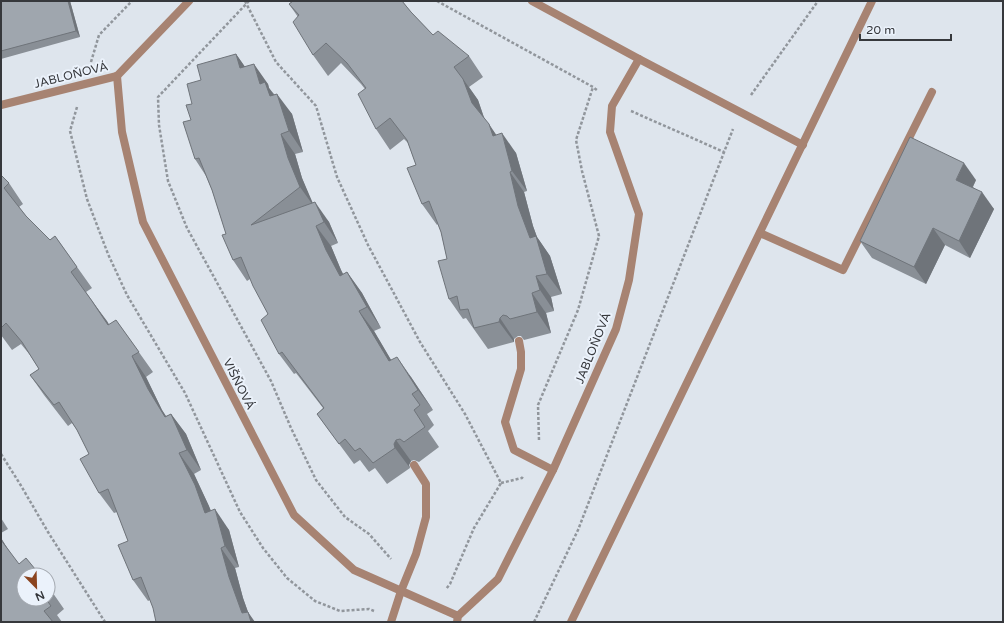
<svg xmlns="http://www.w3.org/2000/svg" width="1004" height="623" viewBox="0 0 1004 623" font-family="'Varela Round',sans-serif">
  <rect width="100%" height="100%" fill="#dee5ed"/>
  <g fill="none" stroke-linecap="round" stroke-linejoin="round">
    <g stroke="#91969c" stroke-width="2.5" stroke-dasharray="3 2" stroke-linecap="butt">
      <polyline points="245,1 276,62 316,106 337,177 368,245 420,342 465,414 501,483 474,528 450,584 446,589"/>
      <polyline points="249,1 158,97 159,125 168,181 187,228 271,381 291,428 316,480 345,517 369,534 391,559"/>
      <polyline points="437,1 593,87 598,91"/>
      <polyline points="91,62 99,35 132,1"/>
      <polyline points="751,95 818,1"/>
      <polyline points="77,107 70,131 87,199 108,254 127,295 185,393 240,512 263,548 287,578 315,601 340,611 369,609 374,611"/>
      <polyline points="631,111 724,152"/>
      <polyline points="539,440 538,405 578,310 599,236 582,171 576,140 593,87"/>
      <polyline points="1,454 20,484 48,532 105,622"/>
      <polyline points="501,483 522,478 523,476"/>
      <polyline points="534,622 578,530 733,129"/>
    </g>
    <g stroke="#a78372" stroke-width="8">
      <polyline points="760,233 843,270 932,92"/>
      <polyline points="519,341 521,352 521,369 505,422 514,450 553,470"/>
      <polyline points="391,622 401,591 416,554 426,517 426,484 414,465"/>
    </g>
    <g stroke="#a78372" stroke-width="8">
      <polyline points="532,1 639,59 803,145"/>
      <polyline points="117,76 122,132 143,222 294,515 354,570 458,616"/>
      <polyline points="1,105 117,76 189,1"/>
      <polyline points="457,622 458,616 498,579 553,470 616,329 629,280 639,214 610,132 612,106 639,59"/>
    </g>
    <polyline stroke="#a78372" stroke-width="8" points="571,622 872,1"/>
  </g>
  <g fill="#898f96">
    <polygon points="1,1 70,1 80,37 1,59"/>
    <polygon points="290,1 404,1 403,2 411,12 433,35 469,56 483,77 469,87 478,100 485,120 496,135 516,153 527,191 524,192 533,226 537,237 550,256 562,294 551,297 554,311 546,313 551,333 524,340 521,336 518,336 514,339 514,342 488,349 466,318 463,319 449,299 447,259 441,232 438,224 437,225 422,204 416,165 408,143 404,139 390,150 376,129 365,89 361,84 341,63 328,76 313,55 298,17 289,4 291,3"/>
    <polygon points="236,54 245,67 268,84 269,88 274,94 292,114 303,152 295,154 302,178 312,203 329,222 338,243 331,246 341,270 343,274 347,272 362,293 381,328 374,331 391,360 411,377 433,410 427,414 434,425 428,431 439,447 419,462 414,460 411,461 409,465 410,468 387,484 375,468 369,472 360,460 354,464 317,414 323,408 296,373 294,374 279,354 268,314 250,279 247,281 233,260 226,234 212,190 206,176 195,159 191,120 192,104 201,80"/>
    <polygon points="1,175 9,183 23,204 19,207 26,216 50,240 55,236 92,288 86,292 109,325 116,320 153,372 146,377 162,410 166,416 171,414 186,434 201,470 194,474 211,511 229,530 239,567 235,568 243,598 248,612 153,608 150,600 148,601 133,580 128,541 117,512 114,513 99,493 89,454 77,430 72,423 68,426 44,395 30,375 39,369 30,355 21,344 12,350 1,335"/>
    <polygon points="976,180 973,187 994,209 970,258 945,245 926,284 872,258 860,241"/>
    <polygon points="1,518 8,529 1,533"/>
    <polygon points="1,538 9,551 24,599 48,599 48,586 64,609 57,615 62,622 1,622"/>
  </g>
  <g fill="#6f747a">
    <polygon points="68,1 70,1 80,37 76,31"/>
    <polygon points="236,54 250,74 240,68"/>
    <polygon points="254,64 268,84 269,88 279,102 284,116 260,84"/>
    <polygon points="463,79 478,100 486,124 472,103"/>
    <polygon points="277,94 292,114 303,152 289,131"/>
    <polygon points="489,124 503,145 493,136"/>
    <polygon points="502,133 516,153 527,191 512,171"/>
    <polygon points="281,134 295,154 302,178 315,208 300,187 288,158"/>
    <polygon points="964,163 976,180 968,196 956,180"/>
    <polygon points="510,172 524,192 533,226 537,237 550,256 562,294 547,274 530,238 518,206"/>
    <polygon points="982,192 994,209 970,258 959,241"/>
    <polygon points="315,202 329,222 338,243 324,222"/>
    <polygon points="316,226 331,246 341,270 354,296 340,276 326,250"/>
    <polygon points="933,228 945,245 926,284 914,267"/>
    <polygon points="347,272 362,293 381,328 367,307"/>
    <polygon points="536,276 551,297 554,311 540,290"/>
    <polygon points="532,293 546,313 551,333 537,312"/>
    <polygon points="92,301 107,321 122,346"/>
    <polygon points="359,311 374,331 404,382 389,361"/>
    <polygon points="500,318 514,339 514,342 499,322"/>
    <polygon points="132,356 146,377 162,410 179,437 165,417 148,389"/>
    <polygon points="397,357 411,377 433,410 418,390"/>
    <polygon points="171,414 186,434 201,470 187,450"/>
    <polygon points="396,440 411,461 409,465 410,468 395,448 394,444"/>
    <polygon points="179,453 194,474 209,506 219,533 205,513"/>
    <polygon points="215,509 229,530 239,567 225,546"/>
    <polygon points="1,538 14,559 1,540"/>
    <polygon points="221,548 235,568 243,598 248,612 255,622 248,622 242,613 229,577"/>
  </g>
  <g fill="#9fa6ae" stroke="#6f747a">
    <polygon points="1,1 68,1 76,31 1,51"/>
    <polygon points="293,1 402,1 411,12 433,35 438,31 469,56 454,67 463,79 472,103 489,124 493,136 502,133 512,171 510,172 518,206 530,238 536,236 547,274 536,276 540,290 532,293 537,312 510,319 507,316 503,315 500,318 499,322 474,328 468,309 460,310 457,296 449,299 438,261 447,259 441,232 429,201 422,204 407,168 416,165 407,140 390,118 376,129 358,94 366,88 347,63 326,43 313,55 293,22 299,15 289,4"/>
    <polygon points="236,54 240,68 254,64 260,84 265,82 270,96 277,94 289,131 281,134 288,158 300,187 251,225 315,202 324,222 316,226 326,250 340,276 347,272 367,307 359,311 389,361 397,357 418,390 412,394 420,405 414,410 425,427 404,442 400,439 396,440 394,444 395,448 373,463 360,448 355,451 345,439 339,444 317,414 324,408 282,352 279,354 261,320 268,314 253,286 241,257 233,260 222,235 226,234 212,190 199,158 195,159 183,122 191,120 186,105 192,104 187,84 201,80 197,65"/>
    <polygon points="910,137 964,163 956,180 982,192 959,241 933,228 914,267 860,241"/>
    <polygon points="1,175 9,183 4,188 26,216 50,240 55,236 77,267 71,272 92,301 108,325 116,320 139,352 132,356 148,389 165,417 171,414 187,450 179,453 195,485 205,513 215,509 225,546 221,548 229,577 242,613 248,612 251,622 156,622 153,608 141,577 133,580 118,545 128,541 108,489 99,493 80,459 89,454 77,430 59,402 54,405 30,375 39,369 22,342 6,323 1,328"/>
    <polygon points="1,540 19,564 26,558 40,575 24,575 24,599 46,599 51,606 44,611 53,622 1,622"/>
  </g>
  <g text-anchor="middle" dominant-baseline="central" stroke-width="4" stroke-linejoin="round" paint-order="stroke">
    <g font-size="12" fill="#36383c" stroke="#ebf2fb">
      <text transform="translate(71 75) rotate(-14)">JABLOŇOVÁ</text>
      <text transform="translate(593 348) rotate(-68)">JABLOŇOVÁ</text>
      <text transform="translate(239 384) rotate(63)">VIŠŇOVÁ</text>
    </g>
  </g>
  <rect width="1004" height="623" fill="none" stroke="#36383c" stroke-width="4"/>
  <g transform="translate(36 587) rotate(157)"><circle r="19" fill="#ebf2fb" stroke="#a3a8af"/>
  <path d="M0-3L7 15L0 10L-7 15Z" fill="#8b441f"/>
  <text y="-6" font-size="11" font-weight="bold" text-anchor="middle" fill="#36383c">N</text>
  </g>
  <path d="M860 34v6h91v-6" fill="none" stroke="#36383c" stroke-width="2"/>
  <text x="866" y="34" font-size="12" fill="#36383c" stroke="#ebf2fb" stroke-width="3" paint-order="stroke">20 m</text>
</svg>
